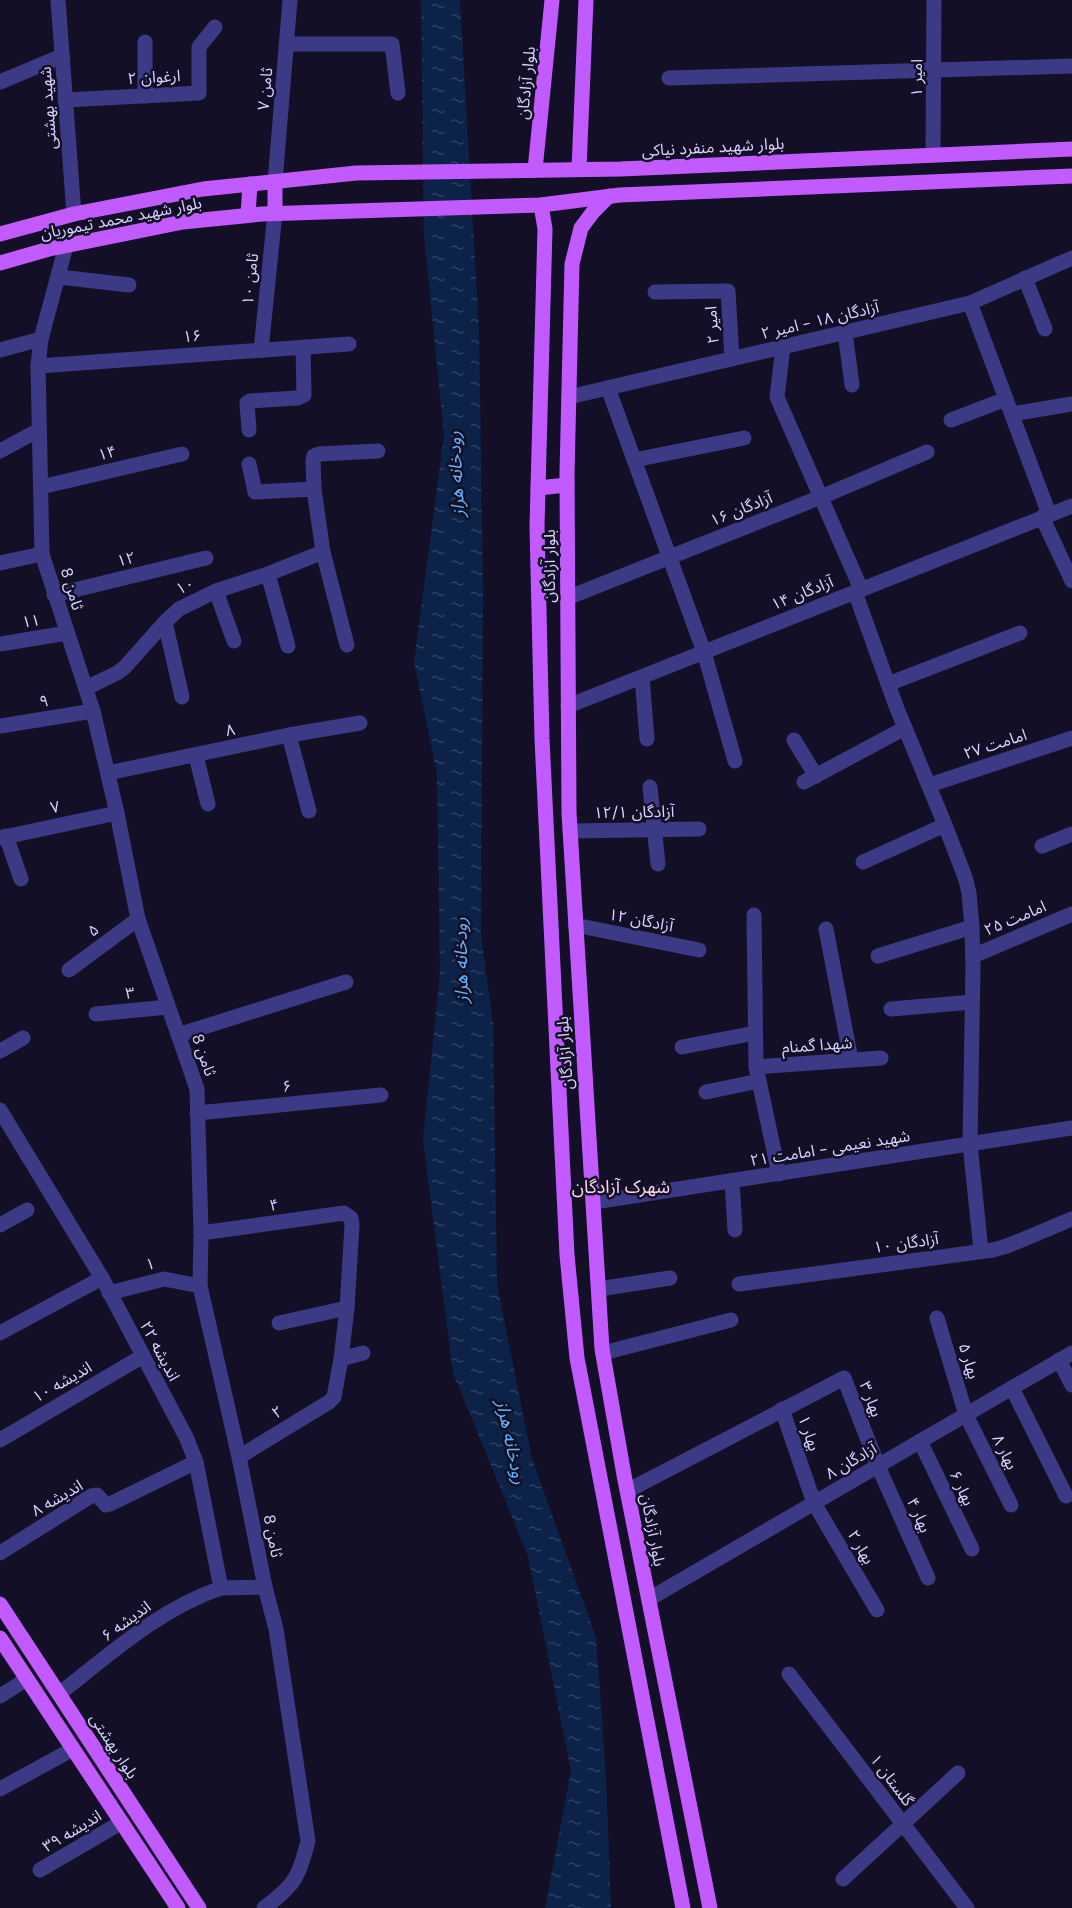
<svg xmlns="http://www.w3.org/2000/svg" width="1072" height="1908" viewBox="0 0 1072 1908" font-family="'DM Sans','Noto Sans Arabic',sans-serif">
  <defs>
    <pattern id="water-ripples" width="26" height="14" patternUnits="userSpaceOnUse" patternTransform="scale(1.5)"><rect width="26" height="14" fill="#0c2248"/><path d="M2 4q2-2 4 0t4 0M15 11q2-2 4 0t4 0" fill="none" stroke="#2f4163"/></pattern>
  </defs>
  <rect width="100%" height="100%" fill="#130f26"/>
  <polygon fill="url(#water-ripples)" points="421,0 460,0 479,331 483,591 481,934 493,1023 497,1284 532,1459 596,1637 606,1777 611,1908 545,1908 571,1771 528,1556 453,1373 423,1140 440,972 437,774 414,662 444,435 424,236"/>
  <g fill="none" stroke-linecap="round" stroke-linejoin="round">
    <g stroke="#3d3a85" stroke-width="15">
      <polyline points="58,0 74,214"/>
      <polyline points="286,44 392,44 398,93"/>
      <polyline points="669,78 1072,66"/>
      <polyline points="0,82 62,56"/>
      <polyline points="145,96 145,42"/>
      <polyline points="65,100 199,93 199,47 215,27"/>
      <polyline points="933,155 934,0"/>
      <polyline points="275,182 290,0"/>
      <path d="M66,246L41,339L38,366L42,554L93,711L117,813L138,919L197,1089L201,1233L200,1286L239,1457L265,1587L276,1629L308,1841C299,1877 295,1885 264,1908"/>
      <polyline points="59,277 129,285"/>
      <polyline points="1025,278 1045,329"/>
      <polyline points="655,292 728,291 732,359"/>
      <polyline points="970,303 1049,514"/>
      <polyline points="845,332 852,385"/>
      <polyline points="783,347 777,397 861,589"/>
      <polyline points="0,350 41,339"/>
      <polyline points="261,350 275,213"/>
      <polyline points="38,366 349,344"/>
      <polyline points="608,388 704,652 735,761"/>
      <polyline points="569,397 970,303 1072,258"/>
      <polyline points="1012,414 1072,404"/>
      <polyline points="951,420 1006,399"/>
      <polyline points="249,430 247,403 250,401 297,398 304,395 303,347"/>
      <polyline points="0,451 39,430"/>
      <polyline points="634,460 744,438"/>
      <polyline points="249,464 255,492 314,489 323,552 347,645"/>
      <polyline points="41,487 182,454"/>
      <polyline points="314,489 313,460 314,456 319,454 378,451"/>
      <polyline points="1042,517 1072,581"/>
      <polyline points="0,563 42,554"/>
      <polyline points="268,574 288,646"/>
      <polyline points="216,591 234,641"/>
      <polyline points="855,592 896,706 945,825 965,877 969,893 972,927 973,967 970,1144 981,1251"/>
      <polyline points="54,595 206,558"/>
      <polyline points="567,598 821,497 927,452"/>
      <polyline points="165,622 182,697"/>
      <polyline points="0,644 67,633"/>
      <polyline points="642,677 647,739"/>
      <polyline points="888,684 1020,633"/>
      <polyline points="86,688 117,673 125,667 165,622 179,609 216,591 268,574 323,552"/>
      <polyline points="568,706 1072,506"/>
      <polyline points="0,726 93,711"/>
      <polyline points="289,735 309,811"/>
      <polyline points="794,740 816,776"/>
      <polyline points="196,756 208,804"/>
      <polyline points="108,773 289,735 360,723"/>
      <polyline points="804,782 905,728"/>
      <polyline points="929,785 1072,738"/>
      <polyline points="650,787 658,864"/>
      <polyline points="570,831 699,829"/>
      <polyline points="6,836 21,879"/>
      <polyline points="0,838 117,813"/>
      <polyline points="1042,846 1072,834"/>
      <polyline points="863,862 945,825"/>
      <polyline points="754,915 756,1067 779,1174"/>
      <polyline points="575,925 699,950"/>
      <polyline points="826,929 851,1060"/>
      <polyline points="878,956 972,927"/>
      <polyline points="973,956 1072,914"/>
      <polyline points="69,970 138,919"/>
      <polyline points="891,1009 972,1002"/>
      <polyline points="96,1014 168,1007"/>
      <polyline points="178,1035 346,982"/>
      <polyline points="682,1047 755,1033"/>
      <polyline points="0,1051 23,1038"/>
      <polyline points="756,1067 881,1058"/>
      <polyline points="706,1092 759,1081"/>
      <polyline points="0,1110 102,1278 186,1437 196,1462 221,1588 265,1587"/>
      <polyline points="197,1113 381,1095"/>
      <polyline points="732,1181 735,1230"/>
      <polyline points="594,1202 1072,1128"/>
      <polyline points="0,1225 27,1210"/>
      <polyline points="201,1233 344,1213 351,1218 352,1225 347,1308 341,1359"/>
      <polyline points="739,1284 993,1250 1007,1246 1072,1219"/>
      <polyline points="599,1289 670,1278"/>
      <polyline points="109,1293 164,1279 200,1286"/>
      <polyline points="937,1318 966,1415 1011,1505"/>
      <polyline points="279,1323 347,1308"/>
      <polyline points="0,1333 102,1278"/>
      <polyline points="603,1353 731,1320"/>
      <polyline points="1059,1360 1072,1385"/>
      <polyline points="1012,1388 1066,1496"/>
      <polyline points="782,1409 814,1503 877,1610"/>
      <polyline points="0,1440 143,1356"/>
      <polyline points="920,1441 972,1549"/>
      <polyline points="239,1457 329,1402 334,1397 341,1359 363,1353"/>
      <polyline points="627,1491 844,1378 878,1466 928,1578"/>
      <polyline points="0,1553 91,1496 97,1495 106,1505 110,1504 196,1462"/>
      <polyline points="649,1599 1072,1353"/>
      <polyline points="789,1674 967,1908"/>
      <path d="M59,1694C109,1655 159,1609 221,1588"/>
      <polyline points="0,1696 27,1679"/>
      <polyline points="0,1789 73,1749"/>
      <polyline points="40,1870 122,1822"/>
      <polyline points="843,1879 958,1773"/>
    </g>
    <g stroke="#c25bff" stroke-width="15">
      <polyline points="579,169 586,0"/>
      <polyline points="535,170 552,0"/>
      <polyline points="609,196 593,212 581,228 572,264 567,473 569,813 602,1349 624,1475 710,1908"/>
      <polyline points="541,205 545,229 537,526 542,739 567,1255 577,1358 683,1908"/>
      <polyline points="275,213 275,182"/>
      <polyline points="248,215 250,184"/>
      <polyline points="0,234 74,214 203,189 356,173 621,169 1072,149"/>
      <polyline points="0,263 49,249 183,222 262,214 541,205 620,195 1072,176"/>
      <polyline points="538,488 567,485"/>
      <polyline points="0,1604 199,1908"/>
      <polyline points="0,1638 178,1908"/>
    </g>
  </g>
  <g text-anchor="middle" dominant-baseline="central" stroke-width="5" stroke-linejoin="round" paint-order="stroke">
    <g font-size="16" fill="#d9d4ff" stroke="#130f26">
      <text transform="translate(154 77) rotate(-3)">ارغوان ۲</text>
      <text transform="translate(916 78) rotate(-90)">امیر ۱</text>
      <text transform="translate(526 83) rotate(-84)">بلوار آزادگان</text>
      <text transform="translate(265 89) rotate(-85)">ثامن ۷</text>
      <text transform="translate(48 108) rotate(-94)">شهید بهشتی</text>
      <text transform="translate(713 147) rotate(-3)">بلوار شهید منفرد نیاکی</text>
      <text transform="translate(121 218) rotate(-11)">بلوار شهید محمد تیموریان</text>
      <text transform="translate(250 279) rotate(-84)">ثامن ۱۰</text>
      <text transform="translate(820 320) rotate(-13)">آزادگان ۱۸ - امیر ۲</text>
      <text transform="translate(712 325) rotate(-94)">امیر ۲</text>
      <text transform="translate(192 336) rotate(-4)">۱۶</text>
      <text transform="translate(107 453) rotate(-13)">۱۴</text>
      <text transform="translate(741 509) rotate(-22)">آزادگان ۱۶</text>
      <text transform="translate(126 559) rotate(-13)">۱۲</text>
      <text transform="translate(549 566) rotate(-90)">بلوار آزادگان</text>
      <text transform="translate(185 586) rotate(-27)">۱۰</text>
      <text transform="translate(72 589) rotate(73)">ثامن 8</text>
      <text transform="translate(802 593) rotate(-22)">آزادگان ۱۴</text>
      <text transform="translate(31 621) rotate(-9)">۱۱</text>
      <text transform="translate(44 701) rotate(-9)">۹</text>
      <text transform="translate(230 730) rotate(-12)">۸</text>
      <text transform="translate(995 744) rotate(-18)">امامت ۲۷</text>
      <text transform="translate(55 807) rotate(-11)">۷</text>
      <text transform="translate(634 812) rotate(-1)">آزادگان ۱۲/۱</text>
      <text transform="translate(1015 918) rotate(-23)">امامت ۲۵</text>
      <text transform="translate(641 920) rotate(11)">آزادگان ۱۲</text>
      <text transform="translate(93 930) rotate(-37)">۵</text>
      <text transform="translate(130 993) rotate(-6)">۳</text>
      <text transform="translate(817 1045) rotate(-4)">شهدا گمنام</text>
      <text transform="translate(565 1053) rotate(-94)">بلوار آزادگان</text>
      <text transform="translate(204 1055) rotate(71)">ثامن 8</text>
      <text transform="translate(287 1086) rotate(-6)">۶</text>
      <text transform="translate(830 1148) rotate(-9)">شهید نعیمی - امامت ۲۱</text>
      <text transform="translate(274 1205) rotate(-8)">۴</text>
      <text transform="translate(906 1243) rotate(-8)">آزادگان ۱۰</text>
      <text transform="translate(150 1264) rotate(-12)">۱</text>
      <text transform="translate(160 1351) rotate(62)">اندیشه ۲۲</text>
      <text transform="translate(969 1361) rotate(73)">بهار ۵</text>
      <text transform="translate(62 1382) rotate(-30)">اندیشه ۱۰</text>
      <text transform="translate(871 1399) rotate(69)">بهار ۳</text>
      <text transform="translate(277 1412) rotate(-31)">۲</text>
      <text transform="translate(809 1433) rotate(71)">بهار ۱</text>
      <text transform="translate(1005 1452) rotate(64)">بهار ۸</text>
      <text transform="translate(851 1461) rotate(-30)">آزادگان ۸</text>
      <text transform="translate(962 1488) rotate(65)">بهار ۶</text>
      <text transform="translate(57 1498) rotate(-30)">اندیشه ۸</text>
      <text transform="translate(919 1515) rotate(66)">بهار ۴</text>
      <text transform="translate(653 1530) rotate(79)">بلوار آزادگان</text>
      <text transform="translate(273 1536) rotate(79)">ثامن 8</text>
      <text transform="translate(861 1547) rotate(60)">بهار ۲</text>
      <text transform="translate(126 1621) rotate(-36)">اندیشه ۶</text>
      <text transform="translate(114 1746) rotate(57)">بلوار بهشتی</text>
      <text transform="translate(892 1780) rotate(53)">گلستان ۱</text>
      <text transform="translate(72 1831) rotate(-31)">اندیشه ۳۹</text>
    </g>
    <g font-size="18" font-style="italic" fill="#62b6ff" stroke="#130f26">
      <text transform="translate(456 474) rotate(-93)">رودخانه هراز</text>
      <text transform="translate(461 960) rotate(-91)">رودخانه هراز</text>
      <text transform="translate(511 1442) rotate(78)">رودخانه هراز</text>
    </g>
    <g font-size="18" fill="#ffd6f0" stroke="#130f26">
      <text x="621" y="1187">شهرک آزادگان</text>
    </g>
  </g>
</svg>
